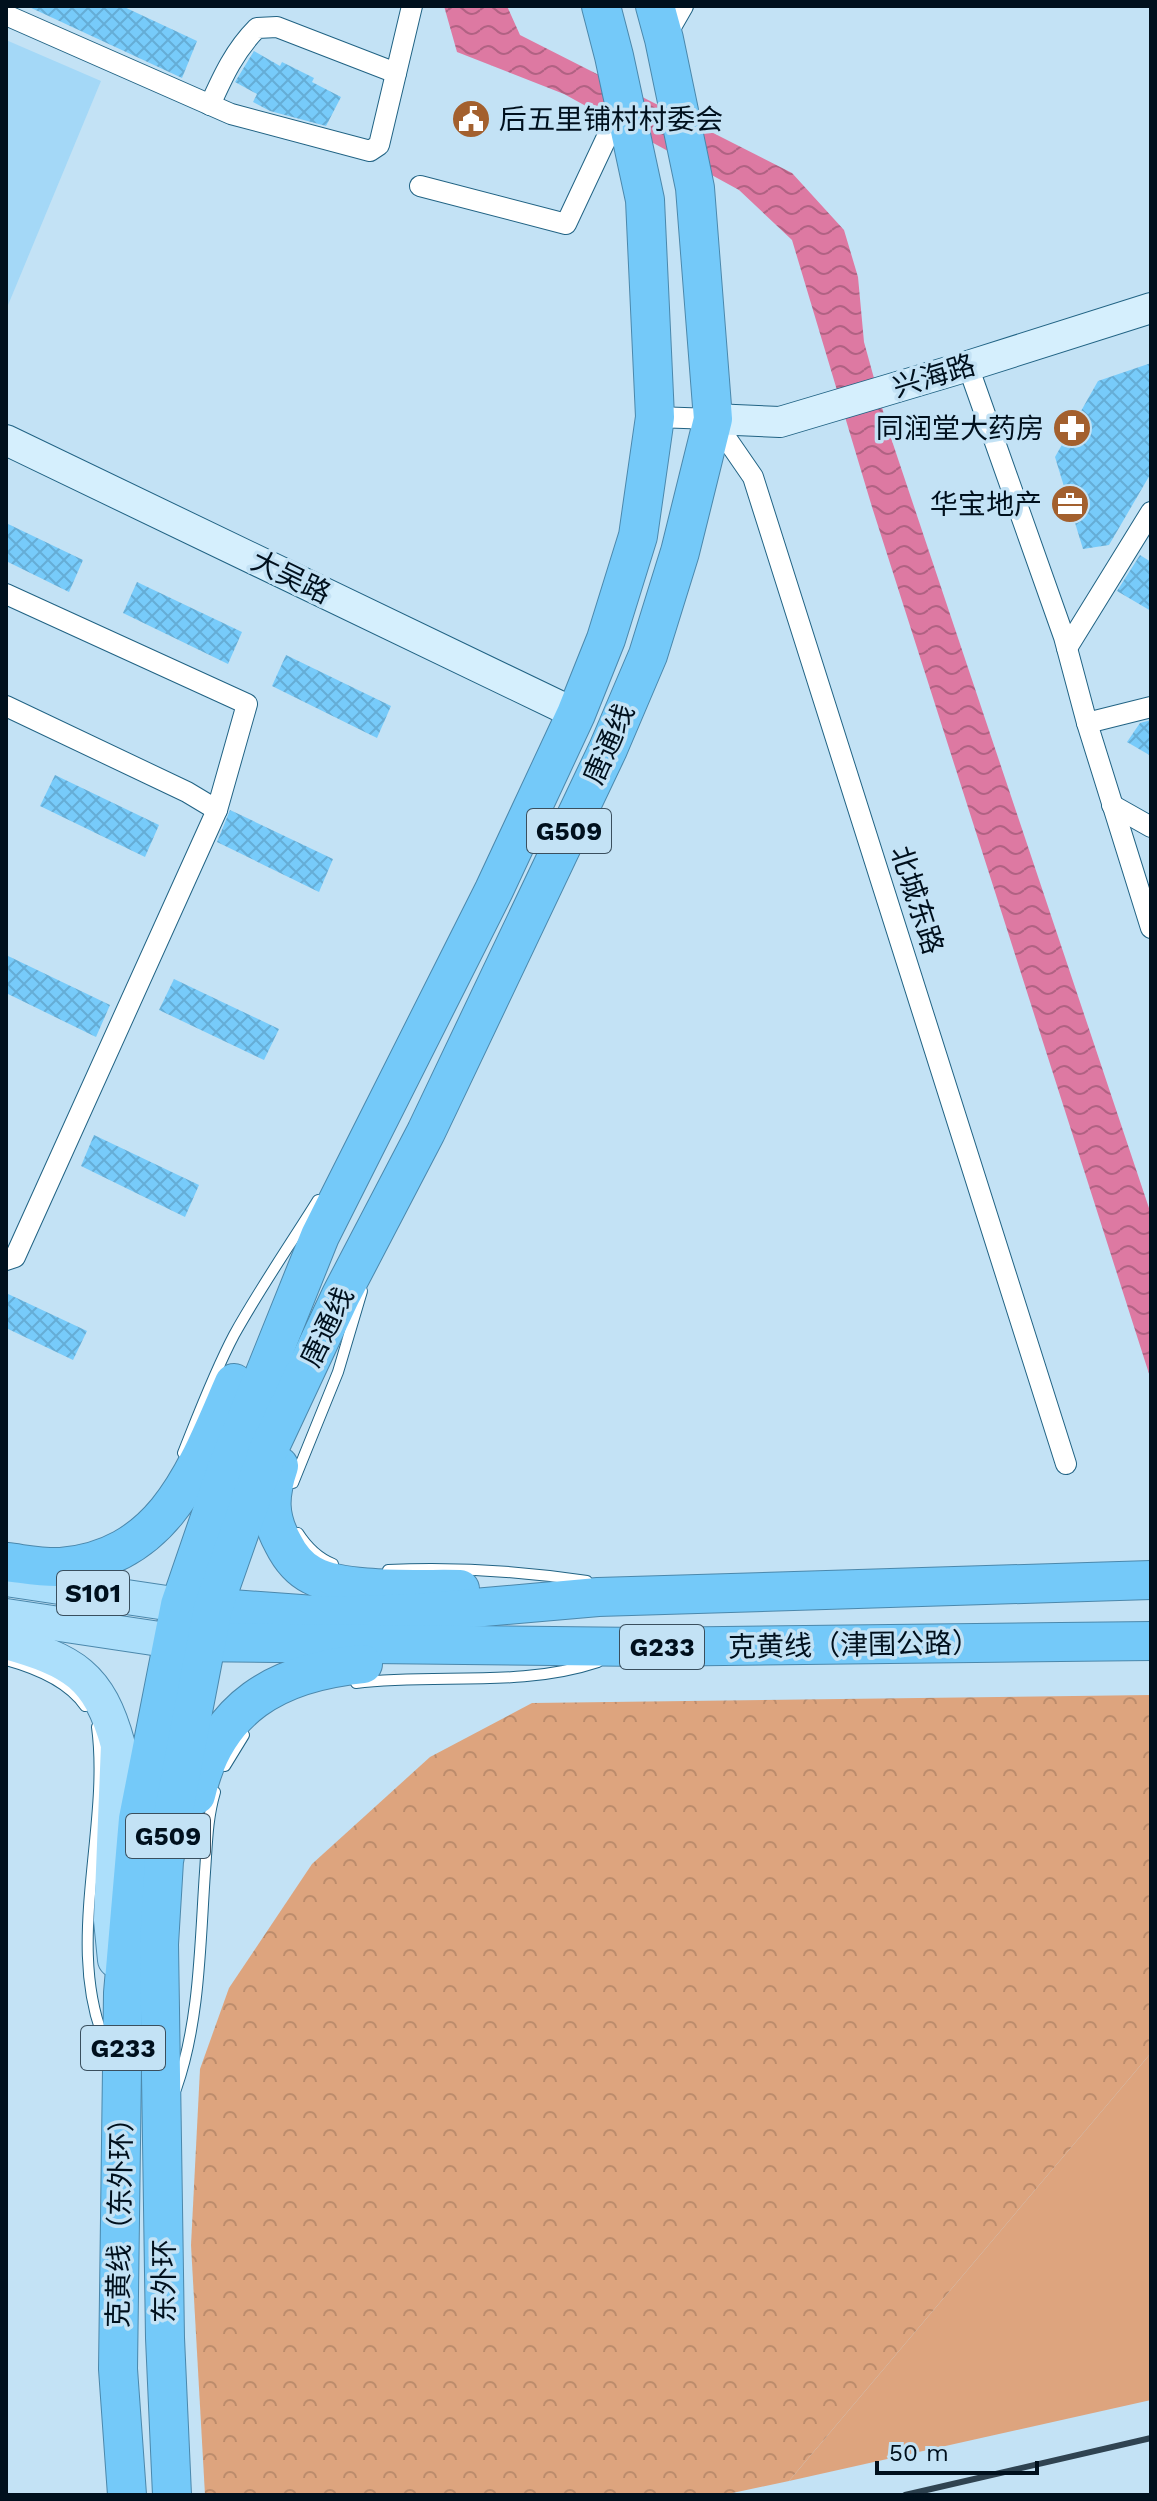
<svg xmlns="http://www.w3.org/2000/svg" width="1157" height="2501" viewBox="0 0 1157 2501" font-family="'Work Sans','Noto Sans SC',sans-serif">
  <defs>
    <pattern id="forest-crowns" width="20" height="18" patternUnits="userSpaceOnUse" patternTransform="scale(2)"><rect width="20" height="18" fill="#dda47e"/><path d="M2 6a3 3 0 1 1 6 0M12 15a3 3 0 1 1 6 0" fill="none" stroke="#bc8c6c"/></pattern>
    <pattern id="water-waves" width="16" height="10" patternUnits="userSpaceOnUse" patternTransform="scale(2)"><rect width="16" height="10" fill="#dd79a2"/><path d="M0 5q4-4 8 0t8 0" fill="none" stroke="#b16283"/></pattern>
    <pattern id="building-cross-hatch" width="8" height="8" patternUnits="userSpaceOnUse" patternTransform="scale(2)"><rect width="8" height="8" fill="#77cbfa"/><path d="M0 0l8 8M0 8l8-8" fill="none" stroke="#65add6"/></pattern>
  </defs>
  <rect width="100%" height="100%" fill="#c3e2f5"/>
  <polygon fill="#a4d8f7" points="6,40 101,81 6,310"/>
  <polygon fill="#dda47e" points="1151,2053 1151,2400 789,2481"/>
  <polygon fill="url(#forest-crowns)" points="1151,1695 1151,2053 789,2481 723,2495 205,2495 191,2245 200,2069 229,1988 312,1864 430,1757 532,1703"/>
  <polygon fill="url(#water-waves)" points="444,6 507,6 520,35 792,173 844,230 858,277 864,342 888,429 1151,1214 1151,1380 872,507 792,240 739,190 564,94 457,52"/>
  <g fill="url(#building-cross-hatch)">
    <polygon points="27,6 122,6 197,41 182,78"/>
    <polygon points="254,51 280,66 282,62 314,78 312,82 341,97 326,126 270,111 253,102 257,94 235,82"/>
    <polygon points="1151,363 1151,473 1109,545 1083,549 1055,457 1098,381"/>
    <polygon points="6,523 83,560 69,592 6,561"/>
    <polygon points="1140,555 1151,562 1151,611 1117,591"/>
    <polygon points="137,582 242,632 228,664 123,613"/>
    <polygon points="286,655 391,706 377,738 272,686"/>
    <polygon points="1151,720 1151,756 1127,742 1140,723"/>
    <polygon points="55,775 159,825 145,857 40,806"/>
    <polygon points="230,810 333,859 319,892 217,842"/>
    <polygon points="6,955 110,1005 96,1037 6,993"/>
    <polygon points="174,979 279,1029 264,1060 159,1010"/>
    <polygon points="94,1135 199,1185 185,1217 81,1166"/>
    <polygon points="6,1293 87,1331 73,1360 6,1328"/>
  </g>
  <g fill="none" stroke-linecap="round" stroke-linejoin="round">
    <g stroke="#216384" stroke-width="12">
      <g id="lane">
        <path d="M183,1453C199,1413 214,1373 234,1335C260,1288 290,1245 318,1200"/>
        <polyline points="293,1483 338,1372 362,1291"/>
        <path d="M298,1533C307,1547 318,1558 333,1564"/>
        <path d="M388,1570C454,1567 521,1571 587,1581"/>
        <path d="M6,1660C35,1668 68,1681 85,1706"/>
        <path d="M356,1683C437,1673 520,1688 598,1662"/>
        <path d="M97,1727C111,1830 61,1952 109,2051"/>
        <polyline points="225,1766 244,1735"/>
        <path d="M176,2089C200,2021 200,1943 205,1872C207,1845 207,1819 215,1792"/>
      </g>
    </g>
    <g stroke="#216384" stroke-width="22">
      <g id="street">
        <polyline points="6,15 231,114 370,151 379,145 412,6"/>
        <polyline points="664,39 683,6"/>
        <path d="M210,105C223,76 235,50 257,28L277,27L396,73"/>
        <polyline points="420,186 566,224 621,107"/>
        <polyline points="968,366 1064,637 1087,723 1151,928"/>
        <polyline points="655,417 713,419 753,477 1066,1464"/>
        <polyline points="6,594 247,704 217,810"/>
        <polyline points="1067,648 1151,512"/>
        <polyline points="6,706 187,792 217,810 15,1257 6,1260"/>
        <polyline points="1087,723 1151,707"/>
        <polyline points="1112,805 1151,827"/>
      </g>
    </g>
    <g stroke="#216384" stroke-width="32">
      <g id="secondary">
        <polyline points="713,419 780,422 968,366 1151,308"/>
        <polyline points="6,440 576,714"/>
      </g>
    </g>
    <g stroke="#4b88ac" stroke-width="36">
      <g id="primary">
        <polyline points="6,1579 180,1605"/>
        <polyline points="6,1616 173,1641"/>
        <path d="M6,1642C73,1661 99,1675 118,1745L111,1920L115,1960"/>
      </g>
    </g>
    <g stroke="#4b88ac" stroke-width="40">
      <g id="highway">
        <path d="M279,1466C269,1495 268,1516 283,1543C290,1557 298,1568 312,1575C343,1593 422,1588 460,1589"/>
        <path d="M6,1562C24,1564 43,1568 61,1567C167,1558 197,1467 234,1383"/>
        <polyline points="191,1606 328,1616 417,1613 598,1597 1151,1580"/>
        <polyline points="184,1642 644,1647 1151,1641"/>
        <path d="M196,1795C216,1707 277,1672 363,1664"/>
        <polyline points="127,2495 118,2369 123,1993 138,1819 180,1605 228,1465 320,1236 494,890 576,714 606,639 638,536 655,417 645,200 614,56 601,6"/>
        <polyline points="172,2495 165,2338 159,1944 164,1861 213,1608 268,1451 341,1295 426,1132 608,749 648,655 680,552 713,419 695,188 664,39 655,6"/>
      </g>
    </g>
    <use href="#lane" stroke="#fff" stroke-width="10"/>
    <use href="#street" stroke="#fff" stroke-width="20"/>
    <use href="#secondary" stroke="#d5effd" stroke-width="30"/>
    <use href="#primary" stroke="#acdffb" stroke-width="34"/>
    <use href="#highway" stroke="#74c9f9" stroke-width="38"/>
    <polyline stroke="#2f4351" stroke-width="6" points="905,2495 1151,2438"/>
  </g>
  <defs>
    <g id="civic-disc" transform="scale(2)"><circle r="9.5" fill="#a3602e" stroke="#c3e2f5"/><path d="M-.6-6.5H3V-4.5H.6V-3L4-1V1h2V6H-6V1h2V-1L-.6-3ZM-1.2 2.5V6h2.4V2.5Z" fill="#fff"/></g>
    <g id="pharmacy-disc" transform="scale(2)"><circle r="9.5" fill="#a3602e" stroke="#c3e2f5"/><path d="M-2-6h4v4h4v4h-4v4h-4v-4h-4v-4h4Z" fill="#fff"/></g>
    <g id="office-disc" transform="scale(2)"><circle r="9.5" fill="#a3602e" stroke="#c3e2f5"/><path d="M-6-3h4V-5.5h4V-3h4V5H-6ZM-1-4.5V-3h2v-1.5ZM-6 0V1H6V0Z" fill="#fff"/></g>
  </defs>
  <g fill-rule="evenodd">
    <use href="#civic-disc" x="471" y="119"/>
    <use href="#pharmacy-disc" x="1072" y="428"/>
    <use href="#office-disc" x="1070" y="504"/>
  </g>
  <g text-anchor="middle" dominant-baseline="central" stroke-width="7" stroke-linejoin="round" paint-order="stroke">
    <g fill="#c3e2f5" stroke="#3a4f5e" stroke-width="2">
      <rect x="527" y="809" width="84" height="44" rx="6"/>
      <rect x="57" y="1571" width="72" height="44" rx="6"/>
      <rect x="620" y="1625" width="84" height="44" rx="6"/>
      <rect x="126" y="1814" width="84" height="44" rx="6"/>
      <rect x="81" y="2026" width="84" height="44" rx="6"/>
    </g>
    <g font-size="26" font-weight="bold" fill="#00101d">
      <text x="569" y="831">G509</text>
      <text x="93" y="1593">S101</text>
      <text x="662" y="1647">G233</text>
      <text x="168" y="1836">G509</text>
      <text x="123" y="2048">G233</text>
    </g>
    <g font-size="28" fill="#00101d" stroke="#c3e2f5" text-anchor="end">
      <text x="499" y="119" text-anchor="start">后五里铺村村委会</text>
      <text x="1044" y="428">同润堂大药房</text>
      <text x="1042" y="504">华宝地产</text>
    </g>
    <g font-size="28" fill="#00101d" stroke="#c3e2f5">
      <text transform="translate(934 376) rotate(-17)">兴海路</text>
      <text transform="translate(291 577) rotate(26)">大吴路</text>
      <text transform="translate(609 744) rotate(-66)">唐通线</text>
      <text transform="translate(917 900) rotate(72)">北城东路</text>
      <text transform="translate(327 1327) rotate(-64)">唐通线</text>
      <text transform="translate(854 1645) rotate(-1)">克黄线（津围公路）</text>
      <text transform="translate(120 2216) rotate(-89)">克黄线（东外环）</text>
      <text transform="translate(164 2281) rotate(-90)">东外环</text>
    </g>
  </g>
  <rect width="1157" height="2501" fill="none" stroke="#00101d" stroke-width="16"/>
  <path d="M877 2461v12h160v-12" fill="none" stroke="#00101d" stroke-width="4"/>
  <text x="889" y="2461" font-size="24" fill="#00101d" stroke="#c3e2f5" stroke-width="6" paint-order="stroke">50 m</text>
</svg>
